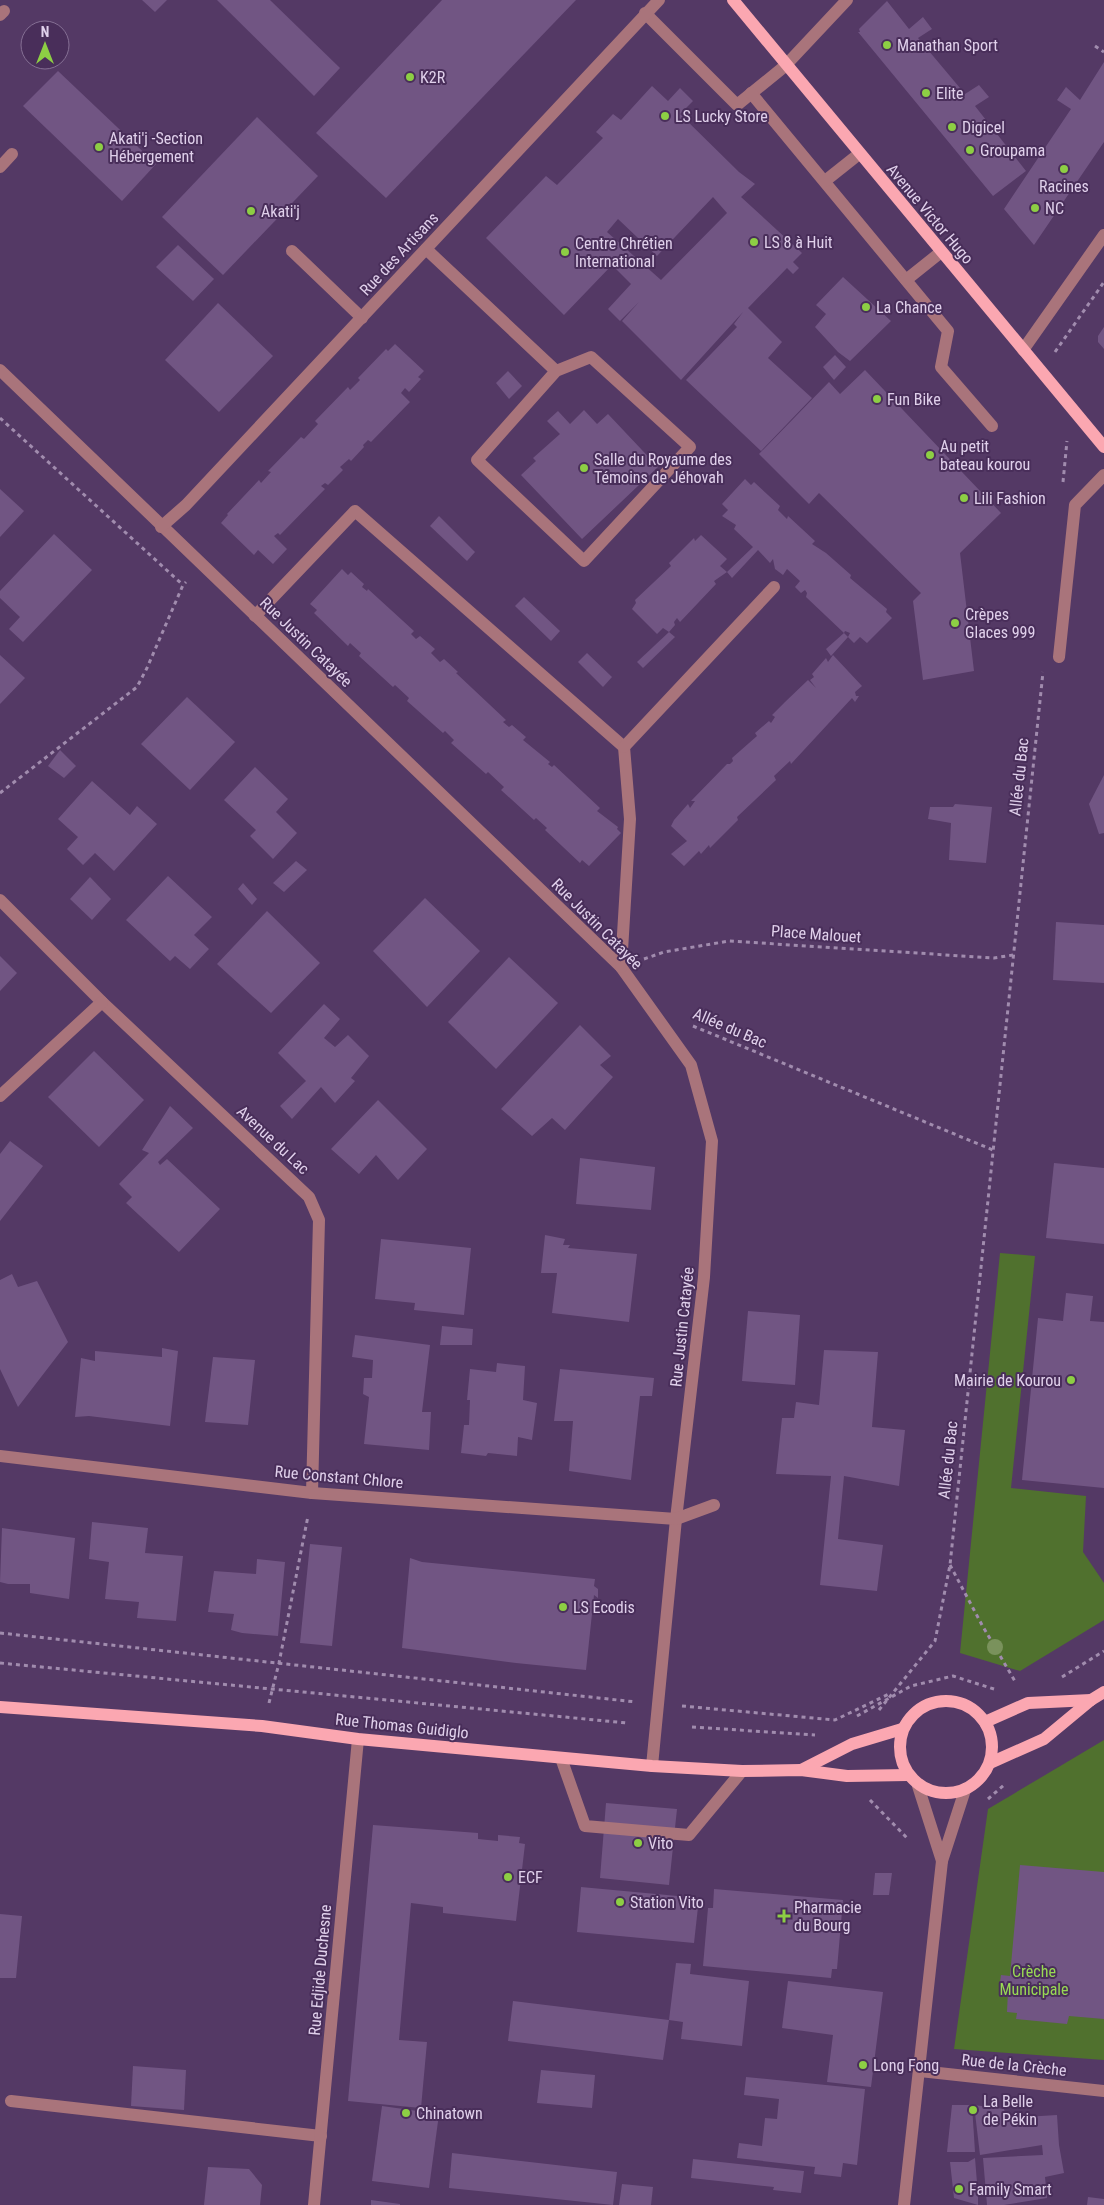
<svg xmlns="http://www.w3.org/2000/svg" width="1104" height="2205" viewBox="0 0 1104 2205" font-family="'Roboto Condensed',sans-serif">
  <rect width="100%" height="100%" fill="#543965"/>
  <g fill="#50712e">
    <polygon points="1000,1253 1035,1256 1011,1488 1086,1496 1083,1552 1104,1583 1104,1620 1020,1671 960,1653"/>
    <polygon points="1104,1740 1104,2060 954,2049 988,1809"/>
  </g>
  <g fill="#715583" fill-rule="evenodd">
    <polygon points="142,0 167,0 155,12"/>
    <polygon points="217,0 270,0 340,68 314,96"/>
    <polygon points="442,0 576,0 386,198 316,133"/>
    <polygon points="887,1 909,29 923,17 932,29 918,38 965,94 979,85 989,97 975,106 1026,171 993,196 858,32 860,32 859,29"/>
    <polygon points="1104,62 1104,142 1034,245 1004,209 1071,109 1057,100 1066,87 1080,100"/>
    <polygon points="58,71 156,164 122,201 23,106"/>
    <path d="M652,86L668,101L680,88L693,101L680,114L739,172L755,184L741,197L802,253L793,262L799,268L793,274L787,268L748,308L782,342L768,358L812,398L761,451L686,380L737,327L734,324L743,312L681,380L622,321L639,302L620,321L608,309L631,284L612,265L564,315L486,238L546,176L557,185L603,138L596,132L613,114L621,120ZM713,197L727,213L661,280L607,232L618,219L657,256Z"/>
    <polygon points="257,117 318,176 223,275 162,217"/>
    <polygon points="178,245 214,279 193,301 156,267"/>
    <polygon points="843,277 891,321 850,361 838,352 815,327 826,314 816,305"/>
    <polygon points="218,303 273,356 219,412 165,360"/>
    <polygon points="1104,327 1104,349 1098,342 1098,336"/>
    <polygon points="395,344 424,371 418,377 421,379 409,392 405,388 401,393 410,402 371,442 368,440 363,445 364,447 351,461 349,459 340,467 343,470 328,485 325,483 321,486 325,489 280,535 278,533 274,536 287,549 273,564 258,550 254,555 221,523 228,515 227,514 259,480 261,483 271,472 268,471 301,437 304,439 318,424 315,421 348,387 350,390 360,380 358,378 386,349 388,351"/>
    <polygon points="835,355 846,367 834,380 823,367"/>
    <polygon points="865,370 1001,513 960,553 974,671 923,680 913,601 921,593 819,493 809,504 759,454 829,382 840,394"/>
    <polygon points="508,371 522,386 509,399 496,383"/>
    <polygon points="584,410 597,424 608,414 658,467 582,539 521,475 536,461 533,458 560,434 547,421 558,411 570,424"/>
    <polygon points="745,479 751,485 754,482 780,506 778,510 787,519 788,516 815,541 812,544 826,553 851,575 850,578 887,609 886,612 892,618 867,643 860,637 854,643 848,637 850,633 845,631 844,633 848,637 831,656 826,649 844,633 806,597 807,593 805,590 801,593 795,587 800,581 787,569 783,575 775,569 773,559 770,563 758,550 732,578 727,572 753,547 734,529 736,525 722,516 728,510 722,504"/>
    <polygon points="0,489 24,511 0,537"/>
    <polygon points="439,516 475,552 467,561 430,526"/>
    <polygon points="54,534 92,570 23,642 9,629 20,617 0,598 0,591"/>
    <polygon points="701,535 727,559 720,566 727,572 714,581 716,584 680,622 677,618 674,622 675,625 669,632 663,628 657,634 632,609 636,603 635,600 671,566 669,563 694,538 695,541"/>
    <polygon points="342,569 348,575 351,572 364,584 362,587 367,591 368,589 414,631 411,634 416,639 420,636 435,649 431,653 440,662 444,659 458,672 456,673 506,720 503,722 509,727 512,725 526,737 523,740 550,762 548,764 552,767 554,765 600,808 597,811 618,827 617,829 621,833 589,866 582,860 580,863 545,830 547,828 536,818 534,820 501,790 504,787 488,772 486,774 451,743 454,740 445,731 443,733 407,701 409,698 395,685 393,687 359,656 361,653 350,643 348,646 314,613 317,610 310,604"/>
    <polygon points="524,597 560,631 551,641 515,606"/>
    <polygon points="669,632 675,637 643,668 637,662"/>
    <polygon points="587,653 612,677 603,687 578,662"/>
    <polygon points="0,655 25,678 0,704"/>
    <polygon points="833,655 862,686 855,692 856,696 859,696 855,702 852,698 791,764 790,761 774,776 776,780 737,817 738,820 710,848 709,845 701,854 699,851 684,866 671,854 687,841 671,826 674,820 688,804 690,808 695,801 691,801 727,764 730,764 733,761 732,758 757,736 755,733 769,721 771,723 775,717 772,715 785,702 808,680 816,688 810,680 814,677 812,674 826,658 828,662"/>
    <polygon points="187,697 235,742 190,790 141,744"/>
    <polygon points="60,750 76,766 64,778 48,766"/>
    <polygon points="255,767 288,799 276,812 297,833 273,859 250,836 256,830 224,800"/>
    <polygon points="1104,775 1104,833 1099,834 1089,804"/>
    <polygon points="92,781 130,815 137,806 157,824 114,871 95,853 83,865 67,849 78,837 58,819"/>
    <polygon points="955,804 992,807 986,863 949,860 951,823 928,819 930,807 953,807"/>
    <polygon points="296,861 307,870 284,892 273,883"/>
    <polygon points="168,876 212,917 194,935 209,949 190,969 175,956 170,961 126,920"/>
    <polygon points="90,877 111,899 92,920 70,899"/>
    <polygon points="243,883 257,899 252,905 238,889"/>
    <polygon points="425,898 480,951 427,1007 373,951"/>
    <polygon points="267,911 320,963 271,1013 217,964"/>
    <polygon points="1056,922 1104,925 1104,983 1053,980"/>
    <polygon points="0,956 17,973 0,991"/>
    <polygon points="509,957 558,1003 496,1069 448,1022"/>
    <polygon points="324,1004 340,1019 324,1038 335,1047 348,1035 369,1056 351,1078 355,1081 335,1103 321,1087 292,1119 280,1106 306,1081 278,1053"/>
    <polygon points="580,1025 611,1056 600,1065 613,1077 565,1130 552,1118 532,1136 501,1109"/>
    <polygon points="94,1051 144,1100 99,1147 48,1097"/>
    <polygon points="378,1100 427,1149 398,1180 376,1155 359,1174 331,1149"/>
    <polygon points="170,1106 193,1128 158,1162 160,1165 167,1159 220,1209 179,1252 126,1203 132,1197 119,1184 149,1153 142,1150"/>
    <polygon points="10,1141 43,1166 0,1221 0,1154"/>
    <polygon points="580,1158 655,1167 651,1210 576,1204"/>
    <polygon points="1054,1163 1104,1168 1104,1244 1046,1238"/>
    <polygon points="545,1235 565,1239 563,1245 570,1245 568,1248 637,1254 629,1322 552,1313 557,1273 541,1273"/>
    <polygon points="381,1239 471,1248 464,1315 414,1310 415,1303 375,1299"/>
    <polygon points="12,1274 18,1287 37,1281 68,1342 18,1407 0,1369 0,1280"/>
    <polygon points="1066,1293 1093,1296 1090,1321 1104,1322 1104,1488 1022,1480 1038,1318 1063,1321"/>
    <polygon points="748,1311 800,1315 795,1385 742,1381"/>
    <polygon points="442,1326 473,1329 472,1345 440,1345"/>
    <polygon points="355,1335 430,1345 422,1412 431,1412 429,1450 364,1444 369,1397 363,1394 364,1378 372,1378 373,1360 352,1357"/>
    <polygon points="162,1348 178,1351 170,1426 89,1416 75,1417 81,1358 95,1361 95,1351 162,1357"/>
    <polygon points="824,1350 878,1352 872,1427 905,1430 899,1486 844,1476 838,1539 883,1545 877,1591 820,1585 831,1476 776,1474 782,1418 794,1418 796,1402 819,1405"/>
    <polygon points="213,1357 255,1360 248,1425 205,1422"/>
    <polygon points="497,1363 525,1366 523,1400 537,1403 532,1440 518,1437 517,1456 488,1453 486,1456 461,1453 464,1425 469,1425 470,1400 467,1400 470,1369 496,1372"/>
    <polygon points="560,1369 654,1378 652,1396 640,1396 631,1480 569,1471 573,1421 554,1421"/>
    <polygon points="92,1522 148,1528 145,1553 183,1556 176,1621 137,1618 139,1602 105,1599 109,1562 89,1559"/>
    <polygon points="2,1528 75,1538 69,1599 30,1593 30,1584 8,1584 0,1582"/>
    <polygon points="310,1544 342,1547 332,1646 300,1643"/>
    <polygon points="410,1558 422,1562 595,1579 594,1586 598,1589 598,1598 594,1595 586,1670 516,1663 402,1648"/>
    <polygon points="257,1559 285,1562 278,1636 242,1633 231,1630 234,1614 208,1612 214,1571 256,1574"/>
    <polygon points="606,1803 677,1809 669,1885 600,1878"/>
    <polygon points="373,1825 478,1833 478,1839 498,1841 498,1835 520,1837 519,1843 525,1844 516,1921 443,1913 443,1907 411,1903 399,2040 427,2042 421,2108 348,2101"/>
    <polygon points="1020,1865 1104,1872 1104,2019 1069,2016 1067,2024 1016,2019 1017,2013 1007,2012 1008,1991 999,1990 1001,1975 1010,1976"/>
    <polygon points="875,1873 892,1873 889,1895 873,1895"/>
    <polygon points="581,1887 699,1898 694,1943 577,1932"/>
    <polygon points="714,1889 843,1900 837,1969 832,1969 831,1978 703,1966 708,1908 713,1908"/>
    <polygon points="0,1914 22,1916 16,1978 0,1978"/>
    <polygon points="676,1963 691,1964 690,1974 749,1981 742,2046 681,2039 683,2022 669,2020 663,2060 508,2041 513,2001 669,2020"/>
    <polygon points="788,1981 883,1992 871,2087 827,2082 833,2035 782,2028"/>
    <polygon points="133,2066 186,2070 184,2110 131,2106"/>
    <polygon points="541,2070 595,2075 592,2108 537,2103"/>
    <polygon points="746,2077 865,2089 857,2165 843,2163 841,2177 814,2174 815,2167 737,2158 739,2143 762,2146 765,2118 777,2119 779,2099 744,2095"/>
    <polygon points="952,2105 972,2105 975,2152 947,2152"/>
    <polygon points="974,2105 1004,2109 1006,2118 1057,2115 1059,2145 1064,2173 1045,2177 1047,2198 1004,2205 987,2205 983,2158 1043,2155 1042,2145 980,2155"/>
    <polygon points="382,2106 439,2114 429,2188 372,2181"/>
    <polygon points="452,2153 617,2172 613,2205 449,2188"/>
    <polygon points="975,2158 978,2195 978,2205 954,2198 950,2162 968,2162"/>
    <polygon points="693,2159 804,2171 801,2193 773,2190 774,2187 691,2178"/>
    <polygon points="208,2167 249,2169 262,2185 260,2205 204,2205"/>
    <polygon points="622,2184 653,2187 651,2205 619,2205"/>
    <polygon points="1088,2197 1104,2199 1104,2205 1087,2205"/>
    <polygon points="371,2200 400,2204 400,2205 371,2205"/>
  </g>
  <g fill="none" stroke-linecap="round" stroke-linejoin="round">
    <g stroke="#a18cae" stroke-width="3" stroke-dasharray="4 4" stroke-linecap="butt">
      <polyline points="1095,46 1104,52"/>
      <polyline points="1055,352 1104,282"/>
      <polyline points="0,418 183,585"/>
      <polyline points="1063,482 1067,441"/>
      <polyline points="0,793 137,687 147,668 183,585 186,582"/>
      <polyline points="644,959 664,952 729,941 994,958 1013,955"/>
      <polyline points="693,1026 993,1150"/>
      <polyline points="950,1565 982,1625 1016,1683"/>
      <polyline points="0,1633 636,1702"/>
      <polyline points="0,1663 627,1723"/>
      <polyline points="1062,1677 1104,1651"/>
      <polyline points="269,1703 279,1663 308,1516"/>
      <polyline points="682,1706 835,1720 891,1693"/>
      <polyline points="879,1710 935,1641 950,1565 1043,672"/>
      <polyline points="857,1716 911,1686 953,1676 997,1690"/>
      <polyline points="692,1727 815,1735"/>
      <polyline points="988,1799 1004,1785"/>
      <polyline points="870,1800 909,1840"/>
    </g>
    <g stroke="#a9747b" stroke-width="12">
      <polyline points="645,13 737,105 785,66 847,0"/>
      <polyline points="0,15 4,11"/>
      <polyline points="751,93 948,331 941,367 992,426"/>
      <polyline points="0,167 12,154"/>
      <polyline points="825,181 859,154"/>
      <polyline points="426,249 556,371 477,460 584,561 690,447 591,357 556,371"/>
      <polyline points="292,251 362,318"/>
      <polyline points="906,280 941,252"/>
      <polyline points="1023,350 1104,235"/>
      <polyline points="0,370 621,967 691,1065 712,1141 704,1277 676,1519 652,1766"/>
      <polyline points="161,527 186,505 659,0"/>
      <polyline points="255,616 355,511 624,747 630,819 621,967"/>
      <polyline points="1059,657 1075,505 1104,475"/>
      <polyline points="624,747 774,587"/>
      <polyline points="0,900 102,1002 309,1197 319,1220 312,1493"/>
      <polyline points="0,1096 102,1002"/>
      <polyline points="0,1456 312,1493 676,1519 714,1505"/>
      <polyline points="561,1758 585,1826 689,1835 742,1771"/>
      <polyline points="918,1786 942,1861"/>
      <polyline points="920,2071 1104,2091"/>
      <polyline points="11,2101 321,2136"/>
      <polyline points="314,2205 358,1739"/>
      <polyline points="904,2205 942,1861 965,1790"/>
    </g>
    <g stroke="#fba7b1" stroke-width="12">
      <polyline points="733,0 1104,447"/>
      <circle cx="946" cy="1747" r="46"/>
      <polyline points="0,1707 262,1726 358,1739 652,1766 742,1771 801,1770 847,1776 908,1775"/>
      <polyline points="985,1722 1028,1703 1091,1700"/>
      <polyline points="990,1763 1044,1739 1091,1700 1104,1692"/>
      <polyline points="801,1770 852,1744 902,1729"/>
    </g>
  </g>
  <circle fill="#7a925c" cx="995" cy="1647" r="8"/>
  <g fill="#8dce44" stroke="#492e5a" stroke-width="2">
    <circle cx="887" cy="45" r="5"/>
    <circle cx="410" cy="77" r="5"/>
    <circle cx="926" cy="93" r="5"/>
    <circle cx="665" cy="116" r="5"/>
    <circle cx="952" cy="127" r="5"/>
    <circle cx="99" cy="147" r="5"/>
    <circle cx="970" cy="150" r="5"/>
    <circle cx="1064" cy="169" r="5"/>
    <circle cx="1035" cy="208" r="5"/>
    <circle cx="251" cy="211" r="5"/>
    <circle cx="754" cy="242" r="5"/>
    <circle cx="565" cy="252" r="5"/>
    <circle cx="866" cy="307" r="5"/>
    <circle cx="877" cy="399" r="5"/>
    <circle cx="930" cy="455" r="5"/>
    <circle cx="584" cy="468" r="5"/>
    <circle cx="964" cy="498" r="5"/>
    <circle cx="955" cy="623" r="5"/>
    <circle cx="1071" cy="1380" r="5"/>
    <circle cx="563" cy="1607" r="5"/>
    <circle cx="638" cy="1843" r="5"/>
    <circle cx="508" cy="1877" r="5"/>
    <circle cx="620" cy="1902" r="5"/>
    <path d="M781.5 1908.5h5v5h5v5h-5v5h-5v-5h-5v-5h5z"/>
    <circle cx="863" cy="2065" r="5"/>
    <circle cx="973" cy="2110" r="5"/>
    <circle cx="406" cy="2113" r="5"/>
    <circle cx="959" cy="2189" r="5"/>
  </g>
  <g text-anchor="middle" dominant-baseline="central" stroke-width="4" stroke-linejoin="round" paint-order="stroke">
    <g font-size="16" fill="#e0d0eb" stroke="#492e5a" text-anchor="start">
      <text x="897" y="45">Manathan Sport</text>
      <text x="420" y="77">K2R</text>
      <text x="936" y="93">Elite</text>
      <text x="675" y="116">LS Lucky Store</text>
      <text x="962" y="127">Digicel</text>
      <text x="109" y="138">Akati'j -Section<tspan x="109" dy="18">Hébergement</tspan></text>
      <text x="980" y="150">Groupama</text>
      <text x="1064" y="186" text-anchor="middle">Racines</text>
      <text x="1045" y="208">NC</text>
      <text x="261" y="211">Akati'j</text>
      <text x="764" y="242">LS 8 à Huit</text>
      <text x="575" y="243">Centre Chrétien<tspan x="575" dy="18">International</tspan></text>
      <text x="876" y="307">La Chance</text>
      <text x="887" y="399">Fun Bike</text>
      <text x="940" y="446">Au petit<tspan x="940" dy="18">bateau kourou</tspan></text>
      <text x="594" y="459">Salle du Royaume des<tspan x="594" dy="18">Témoins de Jéhovah</tspan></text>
      <text x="974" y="498">Lili Fashion</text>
      <text x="965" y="614">Crèpes<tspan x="965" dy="18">Glaces 999</tspan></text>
      <text x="1061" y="1380" text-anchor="end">Mairie de Kourou</text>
      <text x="573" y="1607">LS Ecodis</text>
      <text x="648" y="1843">Vito</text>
      <text x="518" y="1877">ECF</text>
      <text x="630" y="1902">Station Vito</text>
      <text x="794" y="1907">Pharmacie<tspan x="794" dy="18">du Bourg</tspan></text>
      <text x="873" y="2065">Long Fong</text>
      <text x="983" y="2101">La Belle<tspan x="983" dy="18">de Pékin</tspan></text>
      <text x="416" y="2113">Chinatown</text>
      <text x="969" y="2189">Family Smart</text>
    </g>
    <g font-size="16" fill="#e0d0eb" stroke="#492e5a">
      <text transform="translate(930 214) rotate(50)">Avenue Victor Hugo</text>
      <text transform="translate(399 254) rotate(-47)">Rue des Artisans</text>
      <text transform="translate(306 642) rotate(44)">Rue Justin Catayée</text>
      <text transform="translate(1019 777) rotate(-84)">Allée du Bac</text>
      <text transform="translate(597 924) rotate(45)">Rue Justin Catayée</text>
      <text transform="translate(816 934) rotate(4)">Place Malouet</text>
      <text transform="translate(730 1028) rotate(23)">Allée du Bac</text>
      <text transform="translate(273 1140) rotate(43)">Avenue du Lac</text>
      <text transform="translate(682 1327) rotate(-84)">Rue Justin Catayée</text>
      <text transform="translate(948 1460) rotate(-84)">Allée du Bac</text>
      <text transform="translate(339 1477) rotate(5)">Rue Constant Chlore</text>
      <text transform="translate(402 1726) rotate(6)">Rue Thomas Guidiglo</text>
      <text transform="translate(320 1970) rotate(-85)">Rue Edjide Duchesne</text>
      <text transform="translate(1014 2065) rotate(6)">Rue de la Crèche</text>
    </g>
    <g font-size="16" fill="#99da54" stroke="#492e5a">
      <text x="1034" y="1971">Crèche<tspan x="1034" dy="18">Municipale</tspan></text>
    </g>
  </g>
  <g transform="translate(45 45)"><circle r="24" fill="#492e5a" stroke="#856f94"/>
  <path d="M0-4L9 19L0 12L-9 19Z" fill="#8dce44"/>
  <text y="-8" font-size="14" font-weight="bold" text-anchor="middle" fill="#e0d0eb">N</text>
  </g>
</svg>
